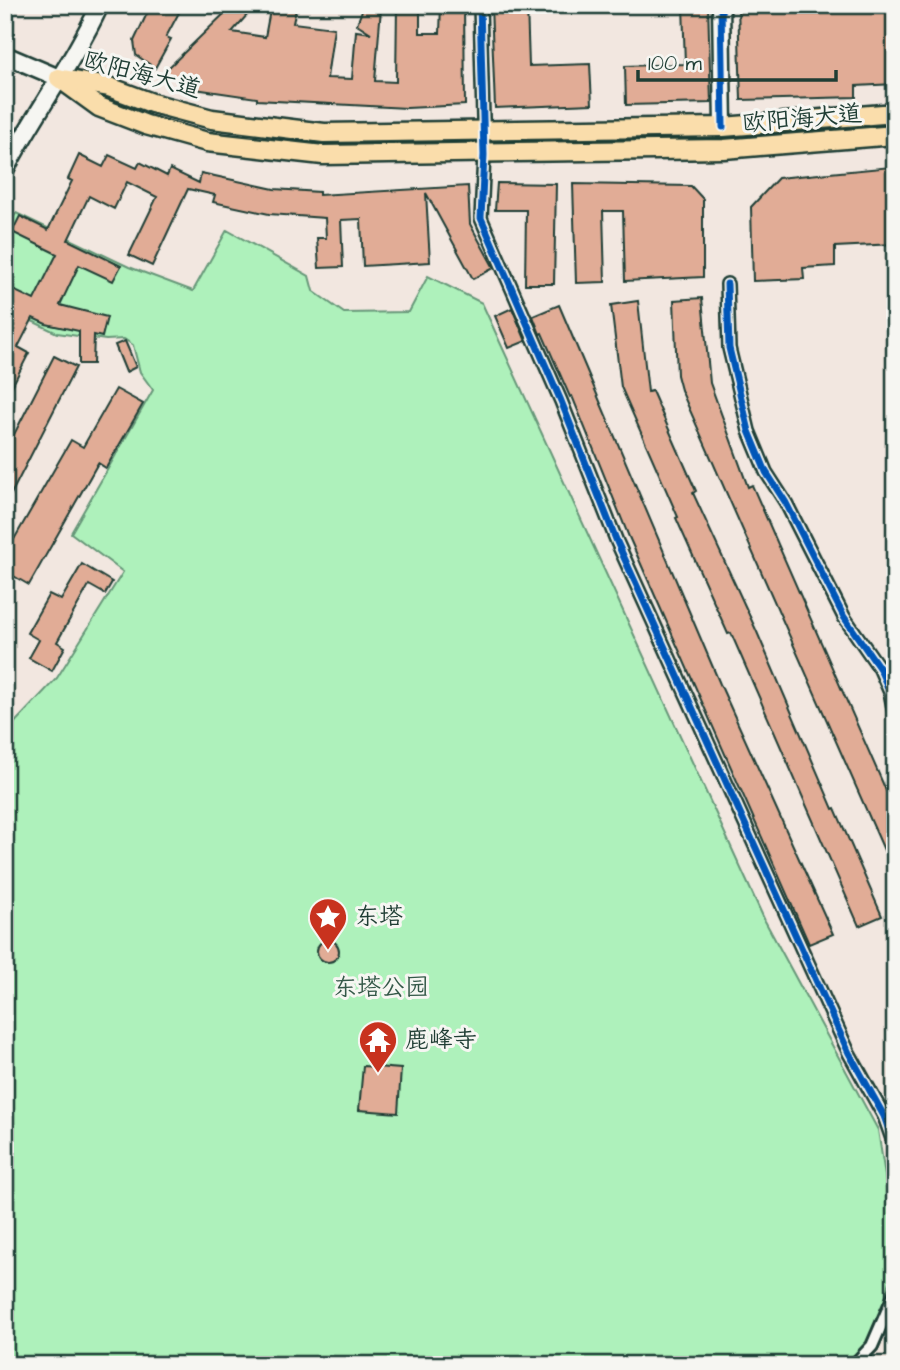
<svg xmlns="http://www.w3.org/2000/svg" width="900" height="1370" viewBox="0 0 900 1370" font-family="'Architects Daughter','LXGW WenKai TC',sans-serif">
  <rect width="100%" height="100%" fill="#f2e7e0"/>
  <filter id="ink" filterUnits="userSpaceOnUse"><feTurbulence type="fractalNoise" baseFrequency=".0143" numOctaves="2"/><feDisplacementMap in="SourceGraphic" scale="14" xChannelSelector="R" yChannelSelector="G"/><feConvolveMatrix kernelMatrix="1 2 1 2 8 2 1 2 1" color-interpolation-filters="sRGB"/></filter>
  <g filter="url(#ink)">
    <polygon fill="#aef1bb" stroke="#669778" stroke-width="2" points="16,213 129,267 193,291 227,230 309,276 313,291 344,313 409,312 428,276 482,303 765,921 878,1130 895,1241 895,1262 883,1308 861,1355 846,1365 5,1365 5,733 57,678 123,572 71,533 153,390 140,372 133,345 124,339 106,340 57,333 5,308 5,233"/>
    <g fill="#e1ac96" stroke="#1f3d34" stroke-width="2">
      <polygon points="151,5 183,5 166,37 171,39 155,68 136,55 134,41"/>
      <polygon points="233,5 256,5 232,32 265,37 271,5 297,5 293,23 334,28 327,78 352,79 356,31 371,33 357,24 364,5 381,8 375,81 396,82 397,5 420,5 420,33 440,33 441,5 464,5 465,105 407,108 257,100 257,98 195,89 164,72"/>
      <polygon points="491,5 527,5 529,66 590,64 592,104 495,108"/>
      <polygon points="683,5 708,5 711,103 626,105 625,66 685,64"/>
      <polygon points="738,5 893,5 895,84 856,86 856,97 741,100"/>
      <polygon points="79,155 103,167 109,155 137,168 140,162 167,176 170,169 199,183 201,173 274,189 319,192 319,195 468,186 470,224 494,268 473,279 426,193 430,262 363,266 361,219 341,220 343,267 319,268 317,238 326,238 325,218 269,214 213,202 215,195 188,189 152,266 129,255 157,197 127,182 114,209 89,196 68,240 121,266 113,281 79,265 60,305 107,317 102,337 94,335 93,364 79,364 79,331 46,324 33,318 18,347 29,353 5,400 5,347 10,338 5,335 5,319 11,307 5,304 5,286 34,300 57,254 12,232 20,216 48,230 72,181 68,179"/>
      <polygon points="891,167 895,244 835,247 835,266 803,268 804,279 753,281 751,207 778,178"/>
      <polygon points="497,183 556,184 554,284 525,284 526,210 495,210"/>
      <polygon points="573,184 691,186 703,199 703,277 625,281 623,211 603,211 605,282 576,283"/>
      <polygon points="702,298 710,383 748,487 752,485 895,811 895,875 681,390 677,375 674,300"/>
      <polygon points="638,301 648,392 652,391 696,491 693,493 757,632 833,809 835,808 882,916 859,926 731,633 728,634 676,518 678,517 621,387 611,305"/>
      <polygon points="559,305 720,684 833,934 809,944 629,537 572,396 570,397 542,333 540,334 533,316"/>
      <polygon points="512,308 526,341 509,348 495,316"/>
      <polygon points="125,341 136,367 126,372 115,345"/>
      <polygon points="54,356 76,367 5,506 5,452"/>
      <polygon points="116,389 143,404 106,468 98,463 29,585 5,571 5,555 71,440 83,447"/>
      <polygon points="82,564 112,582 105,594 89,585 57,642 65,647 52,671 29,658 39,640 27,633 49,594 61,600"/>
      <circle cx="328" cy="951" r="11"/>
      <polygon points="363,1066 401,1069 398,1113 359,1110"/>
    </g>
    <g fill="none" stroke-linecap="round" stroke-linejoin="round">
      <g stroke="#1f3d34" stroke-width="16">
        <g id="street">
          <polyline points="480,5 484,155 481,218 561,401 617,542 849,1053 884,1116 895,1147"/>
          <polyline points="727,284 729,348 749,431 766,472 786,503 844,617 880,669 890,692 895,717"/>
          <polyline points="854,1365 872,1346 895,1293"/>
        </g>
      </g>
      <g stroke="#1f3d34" stroke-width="21">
        <g id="secondary">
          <polyline points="721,5 723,127"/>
          <polyline points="5,55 59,78"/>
          <path d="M5,170C34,114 73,63 100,5"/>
        </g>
      </g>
      <g stroke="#1f3d34" stroke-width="23">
        <g id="primary">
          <polyline points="59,78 99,107 146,125 207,142 323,155 724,149 895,135"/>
          <polyline points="63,79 109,87 152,103 212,119 324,133 723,127 895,113"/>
        </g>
      </g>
      <use href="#street" stroke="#f6f6f2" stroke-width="10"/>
      <use href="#secondary" stroke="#f6f6f2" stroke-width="16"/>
      <use href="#primary" stroke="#faddab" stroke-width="18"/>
      <g stroke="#f6f6f2" stroke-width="11">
        <g id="cycleway">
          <polyline points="480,5 484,155 481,218 561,401 617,542 849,1053 884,1116 895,1147"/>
          <polyline points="721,5 723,127"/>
          <polyline points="727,284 729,348 749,431 766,472 786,503 844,617 880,669 890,692 895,717"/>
        </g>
      </g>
      <use href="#cycleway" stroke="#0057b8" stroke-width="7"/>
    </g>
  </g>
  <defs>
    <g id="sight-pin" transform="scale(2.0125)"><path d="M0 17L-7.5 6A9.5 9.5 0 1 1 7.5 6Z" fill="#c8321e" stroke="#f6f6f2"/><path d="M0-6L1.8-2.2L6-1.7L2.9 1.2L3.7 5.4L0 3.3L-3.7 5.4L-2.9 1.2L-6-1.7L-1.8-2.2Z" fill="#fff"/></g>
    <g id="temple-pin" transform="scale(2.0125)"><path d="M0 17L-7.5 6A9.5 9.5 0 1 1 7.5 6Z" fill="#c8321e" stroke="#f6f6f2"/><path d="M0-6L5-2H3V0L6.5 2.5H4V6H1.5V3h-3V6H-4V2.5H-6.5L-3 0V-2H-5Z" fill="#fff"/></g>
  </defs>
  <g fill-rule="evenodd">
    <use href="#sight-pin" x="328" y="917"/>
    <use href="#temple-pin" x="378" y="1040"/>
  </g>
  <g text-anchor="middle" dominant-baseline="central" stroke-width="6" stroke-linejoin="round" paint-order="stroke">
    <g font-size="24" fill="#1f3d34" stroke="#f6f6f2">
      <text transform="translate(142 75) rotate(15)">欧阳海大道</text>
      <text transform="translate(802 119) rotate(-5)">欧阳海大道</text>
    </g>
    <g font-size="24" fill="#1f3d34" stroke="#f6f6f2" text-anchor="start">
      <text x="355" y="917">东塔</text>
      <text x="405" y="1040">鹿峰寺</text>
    </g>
    <g font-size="24" fill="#345848" stroke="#f6f6f2">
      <text x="381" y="988">东塔公园</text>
    </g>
  </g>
  <rect width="900" height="1370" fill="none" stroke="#f6f6f2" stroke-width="28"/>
  <rect x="14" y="14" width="872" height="1342" fill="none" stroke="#1f3d34" stroke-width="2.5" filter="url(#ink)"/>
  <path d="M638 70v10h198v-10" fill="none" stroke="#1f3d34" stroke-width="3.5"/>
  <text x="648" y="70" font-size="21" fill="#1f3d34" stroke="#f6f6f2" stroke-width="5" paint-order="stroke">100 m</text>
</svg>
